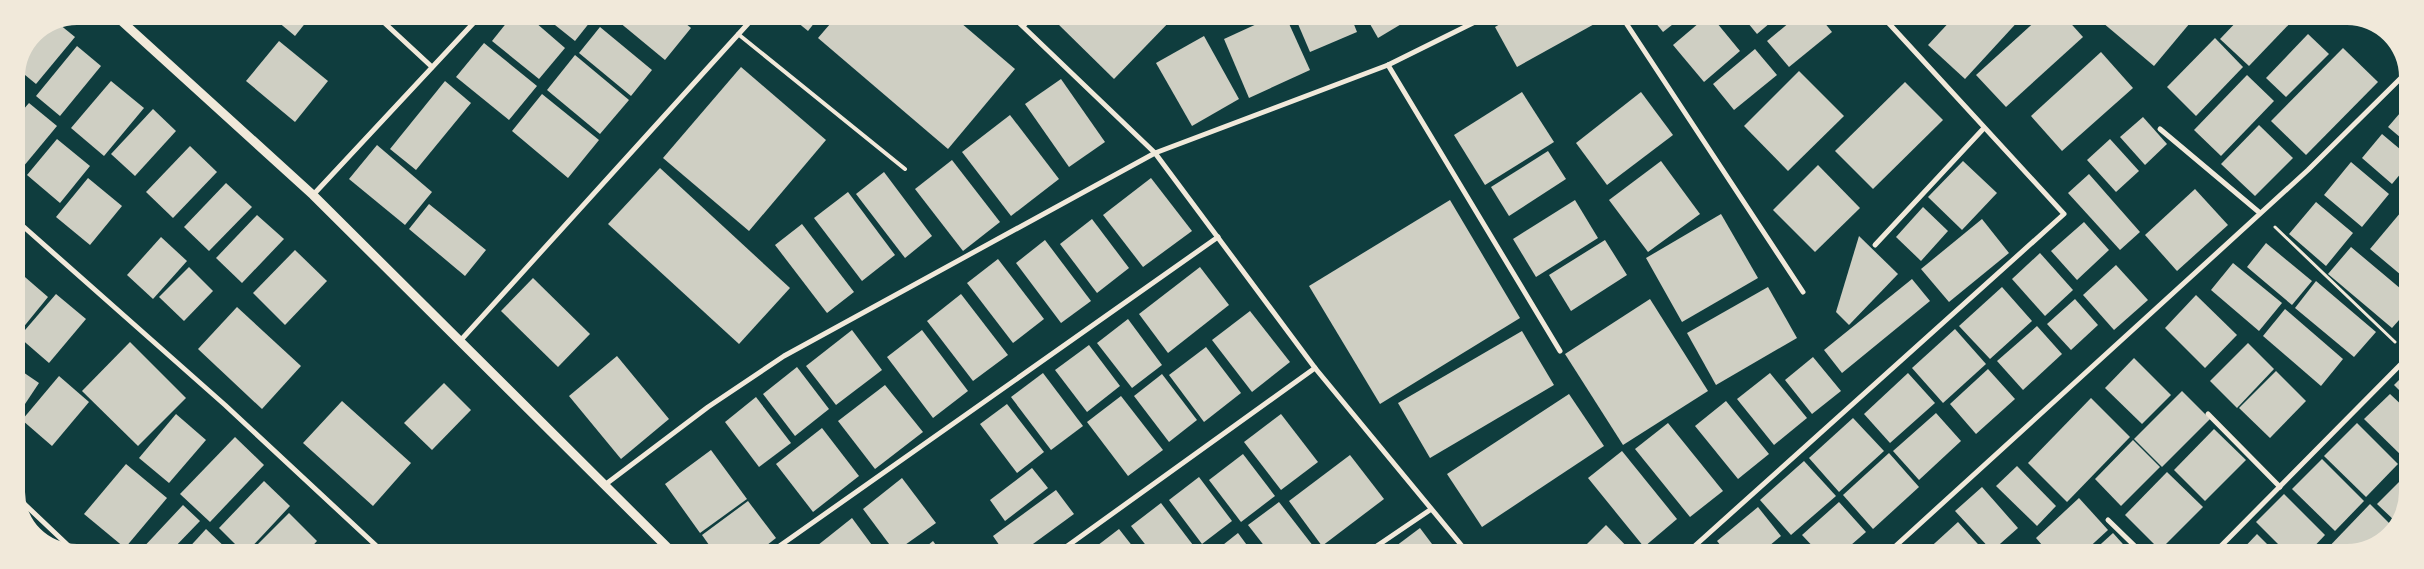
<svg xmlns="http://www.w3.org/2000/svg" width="2424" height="569" viewBox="0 0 2424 569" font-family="'Varela Round',sans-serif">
  <rect width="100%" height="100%" fill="#0f3d3e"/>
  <g fill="#cfcfc3">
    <polygon points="271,16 311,16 295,36"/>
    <polygon points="512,16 528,16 565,48 539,79 492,41"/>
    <polygon points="545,17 594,17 575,41"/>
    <polygon points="613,17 678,17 691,28 665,60"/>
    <polygon points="791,17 819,17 808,31"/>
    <polygon points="836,17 954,17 1015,69 948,149 818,38"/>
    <polygon points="1062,17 1174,17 1114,79 1057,23"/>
    <polygon points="1272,17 1286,17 1310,70 1249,98 1224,39"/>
    <polygon points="1295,17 1351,17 1357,32 1310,52"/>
    <polygon points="1366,17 1413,17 1378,38"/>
    <polygon points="1512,17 1607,17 1517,67 1495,27"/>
    <polygon points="1651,17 1682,17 1663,32"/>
    <polygon points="1706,17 1712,17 1740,51 1704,82 1673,45"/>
    <polygon points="1743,17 1777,17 1757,34"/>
    <polygon points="1796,17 1820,17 1832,32 1789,67 1767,41"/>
    <polygon points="1954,17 2022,17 1965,79 1928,45"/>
    <polygon points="2040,17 2065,17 2083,37 2006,107 1976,75"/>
    <polygon points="2096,17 2195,17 2154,66"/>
    <polygon points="2241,17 2296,17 2249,66 2220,39"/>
    <polygon points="59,24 75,37 36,84 19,70 34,34"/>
    <polygon points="600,27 652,70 631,96 579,53"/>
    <polygon points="2308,34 2329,54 2286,97 2266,78"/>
    <polygon points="1204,36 1239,99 1192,126 1156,63"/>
    <polygon points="2215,38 2243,67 2196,116 2167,87"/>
    <polygon points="279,41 328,81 295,122 246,81"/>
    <polygon points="484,43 537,86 509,120 456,77"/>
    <polygon points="77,46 101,66 60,116 36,96"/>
    <polygon points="2343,48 2378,82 2306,155 2271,121"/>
    <polygon points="1755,49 1777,75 1734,110 1713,84"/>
    <polygon points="2101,52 2133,88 2062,151 2031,116"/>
    <polygon points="575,55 629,100 600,134 547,90"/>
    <polygon points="741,67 826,140 749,231 663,158"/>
    <polygon points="1799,71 1844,116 1788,171 1744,126"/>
    <polygon points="2247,75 2274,101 2221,156 2194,130"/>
    <polygon points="1061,79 1105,142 1069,167 1025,104"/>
    <polygon points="111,81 144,108 104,156 71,128"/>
    <polygon points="445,81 471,103 416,170 390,149"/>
    <polygon points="1905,82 1943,120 1873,189 1835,151"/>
    <polygon points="1522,92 1554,142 1485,185 1454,135"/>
    <polygon points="1641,92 1673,135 1607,185 1576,143"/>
    <polygon points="542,94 599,140 568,178 512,131"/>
    <polygon points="29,103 57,126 18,173 16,171 16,118"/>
    <polygon points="2406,106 2408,107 2407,143 2388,127"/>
    <polygon points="153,109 176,131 135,176 111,154"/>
    <polygon points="1010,115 1059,179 1011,216 962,152"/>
    <polygon points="2143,117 2167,144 2145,165 2120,137"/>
    <polygon points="2259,125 2293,158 2255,196 2221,164"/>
    <polygon points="2382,134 2407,155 2407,166 2392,184 2362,158"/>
    <polygon points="57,139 90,166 60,203 27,175"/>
    <polygon points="2110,139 2139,171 2116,192 2087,160"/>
    <polygon points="377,145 432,192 405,225 349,179"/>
    <polygon points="190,146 217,172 173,218 146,192"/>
    <polygon points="1548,151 1566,179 1509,216 1491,187"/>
    <polygon points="952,160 1000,222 963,251 915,189"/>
    <polygon points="1661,161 1700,214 1648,252 1609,200"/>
    <polygon points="1963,161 1997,193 1962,230 1928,197"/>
    <polygon points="2351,162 2389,194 2362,227 2324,195"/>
    <polygon points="1818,165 1860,208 1815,252 1773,210"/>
    <polygon points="660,168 790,288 739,344 608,224"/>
    <polygon points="884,172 932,236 905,258 856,194"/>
    <polygon points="2089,174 2140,232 2120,250 2068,193"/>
    <polygon points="88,178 122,206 90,245 56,217"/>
    <polygon points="1151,178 1192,231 1143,267 1103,215"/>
    <polygon points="226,183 252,207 209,251 184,227"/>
    <polygon points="2407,185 2407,197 2401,192"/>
    <polygon points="2195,189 2228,225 2177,271 2145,235"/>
    <polygon points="848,192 895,255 862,281 814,218"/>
    <polygon points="1450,200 1520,318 1380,404 1309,286"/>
    <polygon points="1575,200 1598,238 1536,277 1513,239"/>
    <polygon points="2316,202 2353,233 2326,266 2289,234"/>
    <polygon points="429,204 486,250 465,276 409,229"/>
    <polygon points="1923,207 1948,231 1921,261 1896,237"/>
    <polygon points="2401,212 2407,217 2407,280 2370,249"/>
    <polygon points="1721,214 1758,278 1682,322 1646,258"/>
    <polygon points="257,215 284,239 242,283 216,258"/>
    <polygon points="1092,219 1129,268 1097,293 1060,244"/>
    <polygon points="1982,219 2009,253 1949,302 1921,269"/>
    <polygon points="2084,222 2109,250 2077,280 2051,251"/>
    <polygon points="802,224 854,292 827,313 775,245"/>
    <polygon points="1859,236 1898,274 1849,325 1836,312"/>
    <polygon points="161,237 187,261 153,299 127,275"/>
    <polygon points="1045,240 1091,301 1061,323 1016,263"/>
    <polygon points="1605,240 1627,275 1571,311 1549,275"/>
    <polygon points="2266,243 2312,281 2292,305 2247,267"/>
    <polygon points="2351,247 2407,294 2407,311 2392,328 2328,274"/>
    <polygon points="295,250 327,281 285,325 253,293"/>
    <polygon points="2040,253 2073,290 2045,316 2012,279"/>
    <polygon points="998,259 1044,319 1013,343 967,283"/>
    <polygon points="2233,263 2282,303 2259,331 2211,290"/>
    <polygon points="2116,265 2148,300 2114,330 2083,295"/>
    <polygon points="189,267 213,291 184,321 159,297"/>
    <polygon points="1200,267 1229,305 1168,353 1139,314"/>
    <polygon points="18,271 48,297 17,335 16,272"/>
    <polygon points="533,278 590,334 558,367 501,311"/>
    <polygon points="1912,279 1930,301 1842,373 1824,350"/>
    <polygon points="2316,281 2376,332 2354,357 2295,308"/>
    <polygon points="1768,287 1797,338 1716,385 1687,333"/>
    <polygon points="2002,287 2032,321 1990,359 1959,326"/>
    <polygon points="56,294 86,319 49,363 19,337"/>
    <polygon points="961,294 1008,355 973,381 927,321"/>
    <polygon points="2196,295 2237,335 2205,368 2165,328"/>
    <polygon points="1650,299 1708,391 1623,445 1565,354"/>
    <polygon points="2075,299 2098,325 2071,350 2047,324"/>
    <polygon points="237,307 301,366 262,409 198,349"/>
    <polygon points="2285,309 2343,359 2321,386 2263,336"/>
    <polygon points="1250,311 1290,362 1252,392 1212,340"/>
    <polygon points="1128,319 1162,365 1132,388 1097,343"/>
    <polygon points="2037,326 2062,354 2023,390 1997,361"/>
    <polygon points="1955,329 1986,364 1943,403 1912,368"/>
    <polygon points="852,330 882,370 836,405 806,366"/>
    <polygon points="922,330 968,391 933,418 887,357"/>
    <polygon points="1522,331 1554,385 1430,458 1398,403"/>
    <polygon points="130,342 186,398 138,446 82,391"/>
    <polygon points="2248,343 2274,369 2237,408 2210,381"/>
    <polygon points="1089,345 1120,386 1087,412 1055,370"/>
    <polygon points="1206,347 1241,393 1204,422 1169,375"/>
    <polygon points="617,356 669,419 621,459 569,396"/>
    <polygon points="1813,357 1841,391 1812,414 1785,380"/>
    <polygon points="2134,358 2171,395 2142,424 2105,388"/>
    <polygon points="797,367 829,409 795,436 763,394"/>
    <polygon points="17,368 39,383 17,416"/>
    <polygon points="1988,369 2015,399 1976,434 1950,404"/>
    <polygon points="2276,371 2306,401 2270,438 2239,408"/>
    <polygon points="2407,372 2407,398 2394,385"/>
    <polygon points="1043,373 1083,426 1051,450 1011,397"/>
    <polygon points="1770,373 1807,418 1774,445 1737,399"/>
    <polygon points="1908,373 1935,403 1890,443 1864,414"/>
    <polygon points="1162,374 1197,420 1169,442 1134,396"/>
    <polygon points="59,376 89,402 52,446 22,420"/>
    <polygon points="444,383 471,410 432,450 404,423"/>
    <polygon points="885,385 923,432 875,469 838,421"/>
    <polygon points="2182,391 2210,419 2162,467 2134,439"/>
    <polygon points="1569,394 1604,446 1482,527 1447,474"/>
    <polygon points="2390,394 2407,410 2407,453 2403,457 2364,419"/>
    <polygon points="1121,396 1163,450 1128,476 1087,422"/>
    <polygon points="756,397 791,443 759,467 725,422"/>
    <polygon points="2091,398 2130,437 2067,502 2028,463"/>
    <polygon points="342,401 411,463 373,506 303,443"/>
    <polygon points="1726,401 1769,454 1738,479 1695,426"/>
    <polygon points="1007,404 1044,452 1017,473 980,424"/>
    <polygon points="1936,413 1961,441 1919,480 1893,451"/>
    <polygon points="176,414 206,440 169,483 139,458"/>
    <polygon points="1281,414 1318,462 1281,490 1244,442"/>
    <polygon points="1853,418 1884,451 1839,492 1809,458"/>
    <polygon points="1668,423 1723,491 1690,517 1635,449"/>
    <polygon points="2357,423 2398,464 2366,497 2324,456"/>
    <polygon points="822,428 859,476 813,512 776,464"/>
    <polygon points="2214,429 2246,460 2205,501 2174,470"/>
    <polygon points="235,437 264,465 210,522 180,494"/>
    <polygon points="2133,440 2160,467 2121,506 2095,479"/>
    <polygon points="711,450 747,499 700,533 665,484"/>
    <polygon points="1622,451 1677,519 1644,547 1588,478"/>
    <polygon points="1889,453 1919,487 1873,529 1843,495"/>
    <polygon points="1243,454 1275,496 1241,522 1209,480"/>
    <polygon points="1350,455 1384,499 1322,546 1289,501"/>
    <polygon points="2322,459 2364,501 2335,531 2292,489"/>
    <polygon points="1804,461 1836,496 1791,535 1760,500"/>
    <polygon points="126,464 167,498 125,548 84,514"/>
    <polygon points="2017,466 2056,506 2037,526 1996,486"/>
    <polygon points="1032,468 1048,488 1005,521 990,500"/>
    <polygon points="2167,472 2203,507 2160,550 2125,515"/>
    <polygon points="2407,474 2407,504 2396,522 2377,504"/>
    <polygon points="1199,477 1232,521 1202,544 1169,500"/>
    <polygon points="902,478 936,523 895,552 863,509"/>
    <polygon points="264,481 290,506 247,552 243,552 219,528"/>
    <polygon points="1982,487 2018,528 1992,551 1955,511"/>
    <polygon points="1056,490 1074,514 1022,552 1004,552 993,536"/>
    <polygon points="2284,494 2325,535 2308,553 2287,553 2256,522"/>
    <polygon points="2079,498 2108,530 2083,553 2049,553 2036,538"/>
    <polygon points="748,501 776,538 758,552 714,552 702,535"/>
    <polygon points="1279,502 1317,551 1315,552 1269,552 1248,525"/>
    <polygon points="1839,502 1866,532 1843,552 1818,552 1802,535"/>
    <polygon points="1161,503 1196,549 1192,552 1151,552 1131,526"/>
    <polygon points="2370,504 2393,527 2387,538 2347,553 2323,553"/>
    <polygon points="183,505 200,521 170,552 139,552"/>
    <polygon points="1758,507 1781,536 1762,552 1726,552 1717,541"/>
    <polygon points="289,513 317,541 307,552 250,552"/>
    <polygon points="852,518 877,552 815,552 813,549"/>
    <polygon points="1958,522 1986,553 1924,553"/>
    <polygon points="1606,525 1632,552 1579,552"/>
    <polygon points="1420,528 1438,552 1388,552"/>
    <polygon points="206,529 230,552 185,552"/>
    <polygon points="1119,529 1137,552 1089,552"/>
    <polygon points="1238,533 1252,552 1214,552"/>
    <polygon points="2113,533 2131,553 2091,553"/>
    <polygon points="2257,534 2276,553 2239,553"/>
    <polygon points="933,541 941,552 920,552"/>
    <polygon points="1707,546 1712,552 1700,552"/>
    <polygon points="1794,547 1798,552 1787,552"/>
  </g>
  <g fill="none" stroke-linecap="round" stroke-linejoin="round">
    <polyline stroke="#f1e9da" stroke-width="3" points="2275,227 2395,342"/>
    <polyline stroke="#f1e9da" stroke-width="4" points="738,34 905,169"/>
    <g stroke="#f1e9da" stroke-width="5">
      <polyline points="377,16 432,67"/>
      <polyline points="1013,17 1155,153 1315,368 1467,552"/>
      <polyline points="1622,17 1803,292"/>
      <polyline points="1024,25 1032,17"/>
      <polyline points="1388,65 1560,351"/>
      <polyline points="2160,129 2260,213"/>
      <polyline points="313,195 480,16"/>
      <polyline points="16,220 225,405 383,552"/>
      <polyline points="1875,245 1984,128"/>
      <polyline points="461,340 754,17"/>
      <polyline points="2208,414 2280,487"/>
      <polyline points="606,484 708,407 784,356 1155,153 1388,65 1485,17"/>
      <polyline points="17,497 75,552"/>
      <polyline points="2108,520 2142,553"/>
      <polyline points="771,552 1218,237"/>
      <polyline points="1059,552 1315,368"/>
      <polyline points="1368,552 1430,510"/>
      <polyline points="1688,552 2064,214 1883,17"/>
      <polyline points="1889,552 2308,170 2407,72"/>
      <polyline points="2214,553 2407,358"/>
    </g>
    <polyline stroke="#f1e9da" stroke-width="9" points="116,16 313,195 672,552"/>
  </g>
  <path d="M0 0H2424V569H0ZM77 25H2347A52 52 0 0 1 2399 77V492A52 52 0 0 1 2347 544H77A52 52 0 0 1 25 492V77A52 52 0 0 1 77 25Z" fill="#f1e9da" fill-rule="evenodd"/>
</svg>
